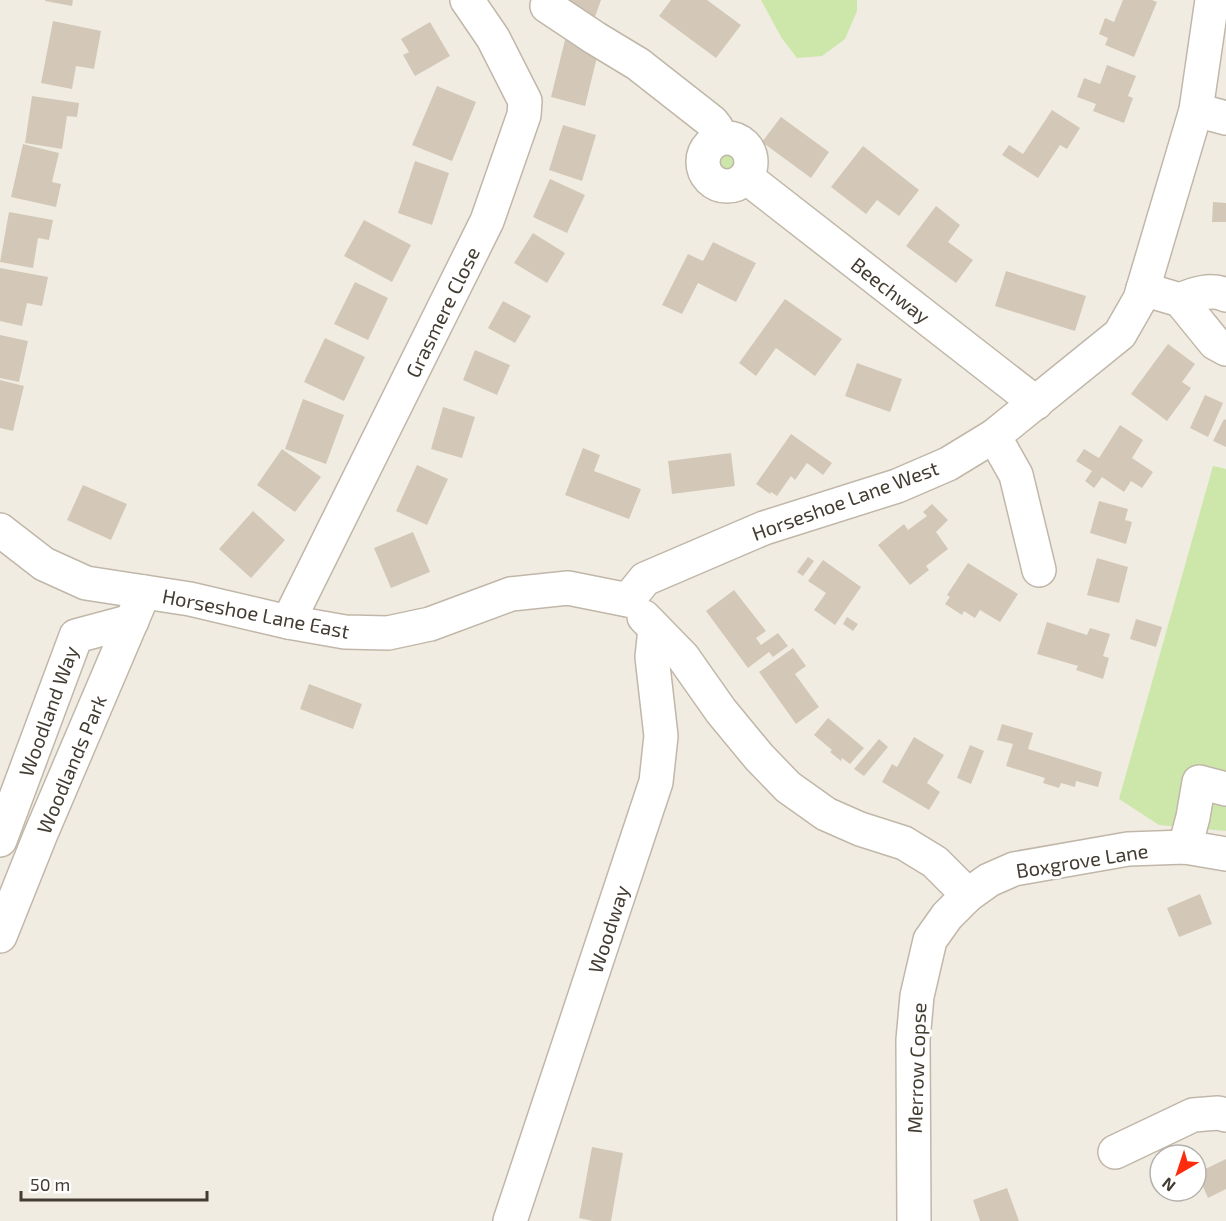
<svg xmlns="http://www.w3.org/2000/svg" width="1226" height="1221" viewBox="0 0 1226 1221" font-family="'Exo 2',sans-serif">
  <rect width="100%" height="100%" fill="#f1ece2"/>
  <g fill="#cce7a9">
    <polygon points="761,0 857,0 857,11 845,39 822,56 797,58 781,37"/>
    <path d="M732,147C739,151 742,156 741,164C738,167 735,173 731,175C719,183 705,166 714,151Z"/>
    <polygon points="1213,466 1226,469 1226,831 1159,825 1119,799"/>
  </g>
  <g fill="#d3c8b7">
    <polygon points="45,0 73,0 72,6 45,1"/>
    <polygon points="561,0 601,0 593,22"/>
    <polygon points="671,0 707,0 741,25 716,58 659,16"/>
    <polygon points="1123,0 1152,0 1157,2 1134,57 1105,45 1108,38 1099,34 1105,18 1114,22"/>
    <polygon points="53,21 101,31 94,69 76,66 72,89 41,83"/>
    <polygon points="430,22 450,56 415,76 403,55 409,52 401,39"/>
    <polygon points="565,40 599,49 585,106 551,97"/>
    <polygon points="1107,65 1136,76 1128,96 1133,98 1124,123 1093,111 1096,104 1077,97 1084,78 1100,84"/>
    <polygon points="437,86 476,102 452,161 412,145"/>
    <polygon points="32,96 79,103 77,117 67,116 62,149 25,143"/>
    <polygon points="1052,110 1080,128 1067,149 1060,145 1038,178 1002,155 1009,145 1023,154"/>
    <polygon points="781,117 829,152 811,178 762,142"/>
    <polygon points="563,125 596,135 582,181 549,170"/>
    <polygon points="23,144 59,153 52,182 61,184 56,207 11,197"/>
    <polygon points="863,146 919,190 899,216 877,200 866,214 831,187"/>
    <polygon points="415,161 449,173 432,225 398,213"/>
    <polygon points="550,179 585,195 567,233 533,217"/>
    <polygon points="1213,202 1226,203 1226,222 1212,222"/>
    <polygon points="936,206 960,225 948,242 973,260 956,283 906,246"/>
    <polygon points="9,212 53,220 49,240 38,238 33,268 0,262"/>
    <polygon points="364,220 411,245 392,282 344,256"/>
    <polygon points="533,233 565,253 547,283 514,263"/>
    <polygon points="713,242 756,263 736,302 698,283 682,314 662,305 688,254 703,261"/>
    <polygon points="0,268 48,277 42,306 27,303 22,326 0,321"/>
    <polygon points="1006,271 1086,296 1075,331 995,306"/>
    <polygon points="355,282 388,298 368,340 334,324"/>
    <polygon points="785,299 842,339 815,376 776,348 756,376 739,363"/>
    <polygon points="503,301 531,316 515,343 488,328"/>
    <polygon points="0,335 28,341 19,382 0,378"/>
    <polygon points="325,338 365,357 344,401 304,382"/>
    <polygon points="1168,344 1195,364 1182,382 1191,388 1167,421 1131,394"/>
    <polygon points="475,350 510,365 497,395 463,380"/>
    <polygon points="857,363 902,379 890,412 845,396"/>
    <polygon points="0,380 24,386 13,431 0,428"/>
    <polygon points="1205,395 1223,403 1208,437 1190,428"/>
    <polygon points="303,399 344,415 326,464 285,449"/>
    <polygon points="443,407 475,417 462,458 431,449"/>
    <polygon points="1224,419 1226,420 1226,447 1213,441"/>
    <polygon points="1120,425 1143,440 1132,458 1153,472 1142,488 1131,481 1124,492 1102,477 1094,488 1085,481 1092,471 1076,461 1084,449 1099,458"/>
    <polygon points="791,434 832,463 823,475 807,463 795,480 791,476 777,496 771,492 770,494 756,484"/>
    <polygon points="583,448 600,455 594,471 641,489 629,519 565,495"/>
    <polygon points="282,449 321,477 295,512 257,485"/>
    <polygon points="731,453 735,486 672,494 668,461"/>
    <polygon points="417,465 448,479 427,525 396,511"/>
    <polygon points="83,485 127,504 111,540 67,520"/>
    <polygon points="1099,501 1128,509 1125,520 1132,522 1126,544 1090,533"/>
    <polygon points="932,504 948,520 936,532 948,549 926,566 929,570 910,585 878,545 904,524 908,530 927,516 923,512"/>
    <polygon points="253,511 285,540 251,578 219,549"/>
    <polygon points="413,532 430,572 391,588 374,548"/>
    <polygon points="808,557 814,561 803,576 797,572"/>
    <polygon points="1097,558 1128,567 1119,603 1087,595"/>
    <polygon points="823,560 861,587 835,625 814,610 826,593 808,581"/>
    <polygon points="968,563 1018,594 1000,622 980,610 975,618 964,611 962,615 945,604 950,597 947,595"/>
    <polygon points="734,590 766,631 756,638 761,645 778,633 788,646 773,657 769,652 748,668 706,611"/>
    <polygon points="847,617 858,624 853,631 843,624"/>
    <polygon points="1136,619 1162,627 1156,647 1130,639"/>
    <polygon points="1047,622 1087,635 1090,628 1110,634 1103,656 1109,658 1103,679 1076,670 1078,666 1037,654"/>
    <polygon points="793,648 806,666 795,674 819,707 796,724 759,672"/>
    <polygon points="309,684 362,704 353,729 300,709"/>
    <polygon points="828,718 864,748 850,764 842,758 841,761 830,752 832,750 814,735"/>
    <polygon points="1002,724 1033,733 1028,749 1102,772 1098,787 1076,781 1075,787 1061,783 1059,788 1043,783 1045,778 1006,766 1013,744 997,740"/>
    <polygon points="914,737 944,755 927,783 940,792 929,810 882,782 892,764 897,767"/>
    <polygon points="879,739 888,747 864,776 854,769"/>
    <polygon points="970,745 984,751 971,784 957,778"/>
    <polygon points="1200,894 1212,924 1179,937 1167,908"/>
    <polygon points="592,1147 623,1153 611,1221 593,1221 579,1218"/>
    <polygon points="1226,1159 1226,1189 1208,1198 1197,1173"/>
    <polygon points="1007,1188 1019,1221 980,1221 973,1200"/>
  </g>
  <g fill="none" stroke-linecap="round" stroke-linejoin="round">
    <g stroke="#c0b7a8" stroke-width="36">
      <g id="minor">
        <polyline points="547,6 595,38 638,64 712,122 716,127 721,138"/>
        <polyline points="1196,110 1226,118"/>
        <circle cx="727" cy="162" r="24"/>
        <polyline points="746,177 1036,403"/>
        <polyline points="1143,289 1180,300 1215,343 1226,349"/>
        <path d="M1180,300C1194,294 1211,288 1226,295"/>
        <polyline points="994,436 1016,475 1039,570"/>
        <polyline points="0,530 44,564 86,583 190,599 288,622 345,632 388,633 430,624 511,594 568,588 628,600"/>
        <polyline points="628,600 645,579 764,528 897,486 948,464 994,436 1120,334 1140,299 1196,110 1212,0"/>
        <polyline points="644,617 683,657 721,711 759,757 788,787 826,814 860,829 904,843 935,862 968,895"/>
        <polyline points="288,622 487,221 524,115 525,101 493,38 467,0"/>
        <polyline points="0,840 76,636 132,621"/>
        <polyline points="1185,847 1193,817 1199,782 1226,789"/>
        <polyline points="0,936 40,836 144,592"/>
        <polyline points="1115,1152 1193,1115 1218,1113 1226,1115"/>
        <polyline points="510,1221 656,782 661,736 652,657 655,629"/>
        <polyline points="914,1221 913,1040 917,996 930,940 947,916 968,895 989,880 1014,869 1128,849 1185,847 1226,854"/>
      </g>
    </g>
    <use href="#minor" stroke="#fff" stroke-width="33"/>
  </g>
  <g text-anchor="middle" dominant-baseline="central" stroke-width="6" stroke-linejoin="round" paint-order="stroke">
    <g font-size="20" fill="#433c32" stroke="#fff">
      <text transform="translate(891 290) rotate(38)">Beechway</text>
      <text transform="translate(442 312) rotate(-64)">Grasmere Close</text>
      <text transform="translate(845 500) rotate(-20)">Horseshoe Lane West</text>
      <text transform="translate(256 613) rotate(11)">Horseshoe Lane East</text>
      <text transform="translate(48 711) rotate(-70)">Woodland Way</text>
      <text transform="translate(71 764) rotate(-67)">Woodlands Park</text>
      <text transform="translate(1082 860) rotate(-9)">Boxgrove Lane</text>
      <text transform="translate(608 929) rotate(-72)">Woodway</text>
      <text transform="translate(916 1068) rotate(-88)">Merrow Copse</text>
    </g>
  </g>
  <g transform="translate(1178 1173) rotate(219)"><circle r="28" fill="#ffffff" stroke="#b4b1ad" stroke-width="1.5"/>
  <path d="M0-4.5L10 22L0 15L-10 22Z" fill="#fe2c0c"/>
  <text y="-9" font-size="16" font-weight="bold" text-anchor="middle" fill="#433c32">N</text>
  </g>
  <path d="M21 1191v9h186v-9" fill="none" stroke="#433c32" stroke-width="3"/>
  <text x="30" y="1191" font-size="18" fill="#433c32" stroke="#ffffff" stroke-width="4.5" paint-order="stroke">50 m</text>
</svg>
